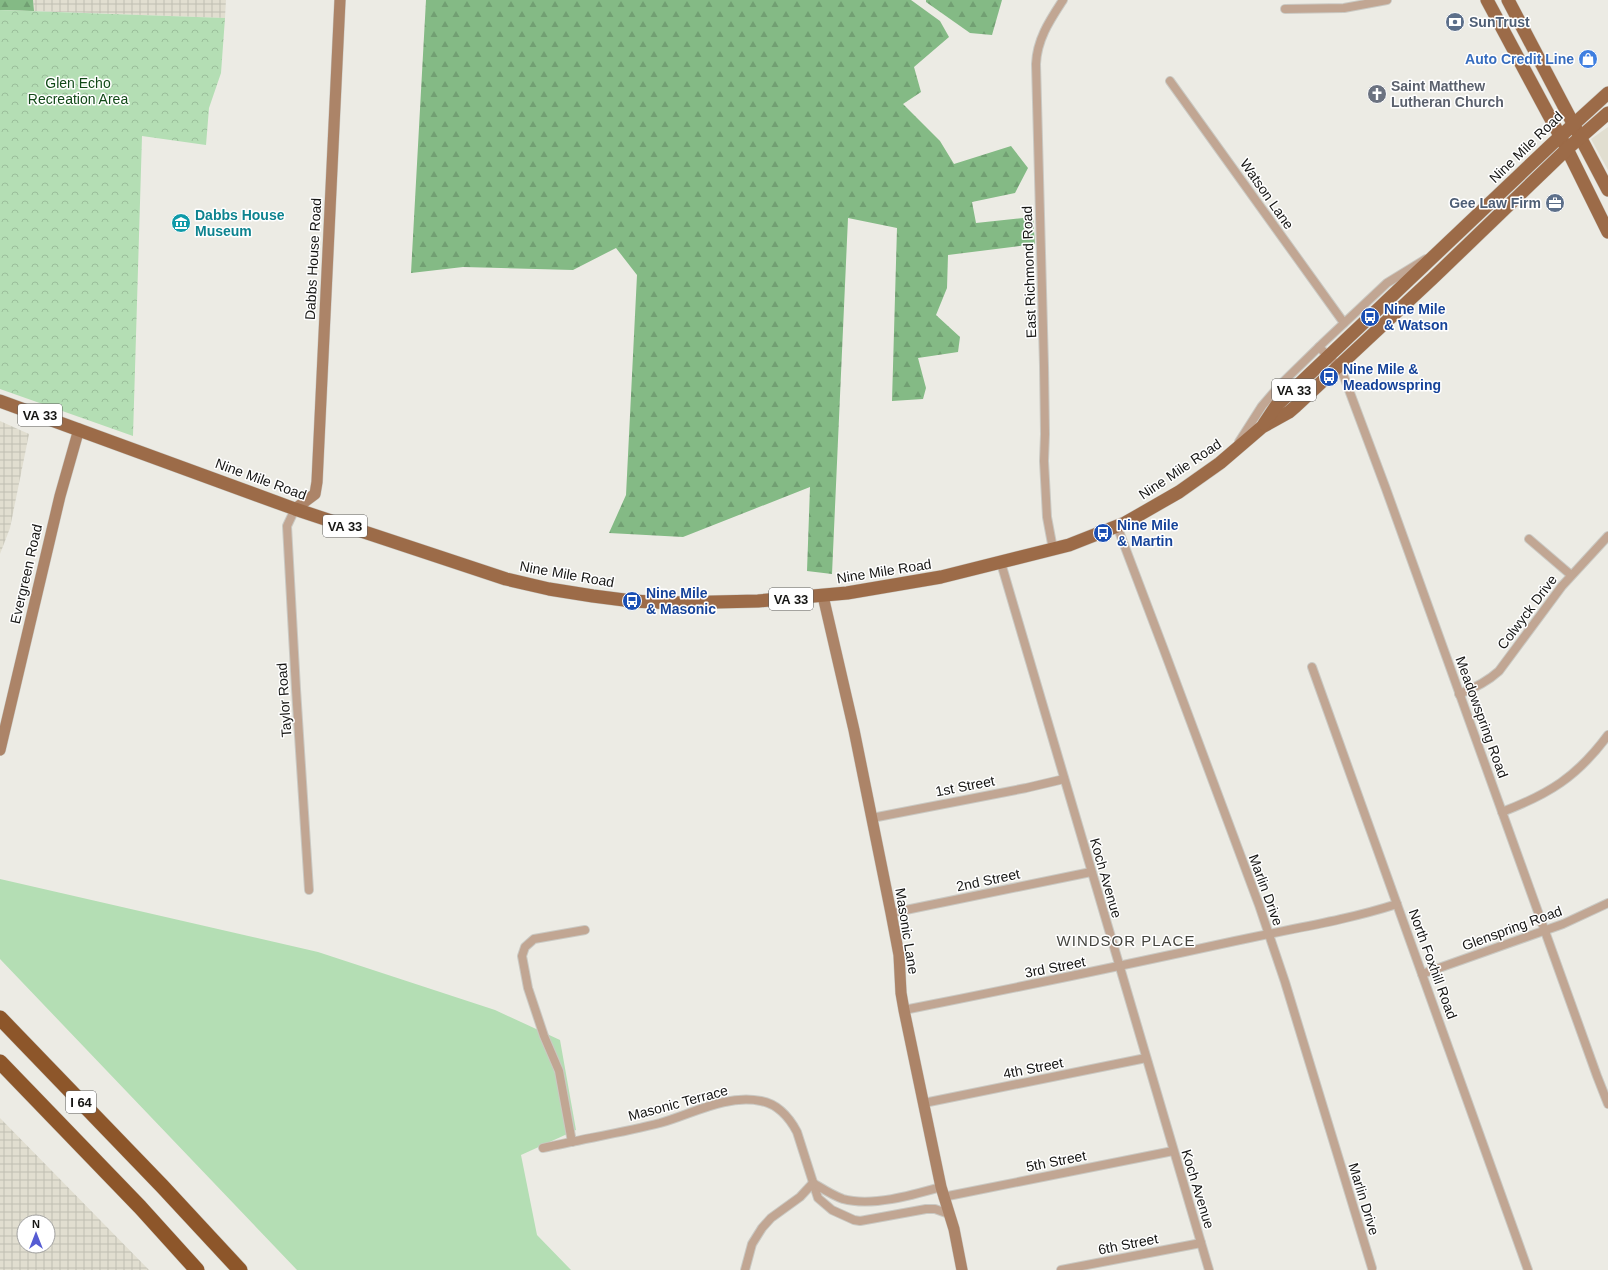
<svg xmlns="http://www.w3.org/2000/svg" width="1608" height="1270" viewBox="0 0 1608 1270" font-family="Arial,sans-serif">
  <defs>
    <pattern id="industrial-grid" width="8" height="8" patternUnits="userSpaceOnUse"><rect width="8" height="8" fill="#e1ded0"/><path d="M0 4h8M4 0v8" fill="none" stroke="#c0beb2"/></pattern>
    <pattern id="forest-firs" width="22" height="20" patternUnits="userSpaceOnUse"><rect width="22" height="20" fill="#84ba85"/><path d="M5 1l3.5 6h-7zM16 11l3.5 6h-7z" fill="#719f72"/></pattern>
    <pattern id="park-crowns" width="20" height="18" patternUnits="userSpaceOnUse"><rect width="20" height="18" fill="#b4deb4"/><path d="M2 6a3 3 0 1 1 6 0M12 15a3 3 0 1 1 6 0" fill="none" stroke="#9abe9a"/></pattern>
  </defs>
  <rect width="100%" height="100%" fill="#ecebe4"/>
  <polygon fill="#e1ded0" points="1608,127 1608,170 1591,139"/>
  <g fill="url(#industrial-grid)" fill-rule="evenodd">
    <polygon points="33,0 226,0 225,18 34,11"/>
    <polygon points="0,421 29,434 10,528 0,554"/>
    <path d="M0,1118L149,1270H0ZM24,1222H48V1246H24Z"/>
  </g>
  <polygon fill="#b4deb4" points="0,879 318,952 495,1010 560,1040 576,1130 521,1155 537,1235 571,1270 297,1270 0,959"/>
  <g fill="url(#forest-firs)">
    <polygon points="0,0 33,0 34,11 0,10"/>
    <polygon points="426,0 911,0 940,21 949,37 914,67 921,92 903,104 940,141 954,164 1011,146 1028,168 1015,193 972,202 976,223 1033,217 1035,244 948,255 947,288 936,315 960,337 958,352 918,358 926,388 923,399 892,401 897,228 848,218 832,574 807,571 810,487 683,537 609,533 626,495 637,275 616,248 573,270 463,267 411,273"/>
    <polygon points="926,0 1002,0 992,35 970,33 926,2"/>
  </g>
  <polygon fill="url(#park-crowns)" points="0,10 225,18 221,73 209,108 206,145 142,136 133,436 0,389"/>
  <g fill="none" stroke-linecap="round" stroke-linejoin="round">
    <g stroke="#cac9c3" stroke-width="10">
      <g id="street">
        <polyline points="1285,9 1344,8 1387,0"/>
        <polyline points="1170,81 1344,323"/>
        <polyline points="1319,347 1339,367 1343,374 1386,489 1597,1076 1608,1104"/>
        <polyline points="1239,442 1262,406 1281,384 1324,342 1387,283 1426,259"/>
        <polyline points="295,509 287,526 296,689 309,890"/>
        <polyline points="1117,526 1164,650 1259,905 1285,982 1372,1268"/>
        <polyline points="1529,539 1571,575"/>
        <path d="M1053,549L1047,517L1044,461L1045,434L1044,366L1036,64C1037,39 1050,20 1063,0"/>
        <polyline points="1001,563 1209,1270"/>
        <polyline points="1312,667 1528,1270"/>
        <path d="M1459,694C1475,688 1487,682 1499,671L1562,586L1608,536"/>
        <path d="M1502,812C1549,794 1577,777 1608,735"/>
        <polyline points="872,818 1026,788 1064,779"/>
        <polyline points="891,913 1091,872"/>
        <polyline points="1422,974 1563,924 1608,903"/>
        <path d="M904,1010C1015,988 1125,965 1235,941C1290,929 1344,921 1397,904"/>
        <polyline points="924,1103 1146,1058"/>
        <polyline points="572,1142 559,1071 544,1036 528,988 522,956 525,947 534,939 585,930"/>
        <path d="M543,1148C582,1139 621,1133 660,1123C692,1114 726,1094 761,1101C777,1104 789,1117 797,1132L818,1198L832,1210L854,1220L860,1221L926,1209H935L949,1214"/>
        <path d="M813,1183C823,1189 832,1195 843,1199C872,1207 913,1195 941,1187"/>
        <polyline points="943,1197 1173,1151"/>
        <polyline points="745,1270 752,1244 762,1228 771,1218 800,1197 813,1183"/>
        <polyline points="1061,1270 1201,1243"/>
      </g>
    </g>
    <g stroke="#cac9c3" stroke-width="12">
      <g id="secondary">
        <polyline points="295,509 315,494 317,482 340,0"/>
        <polyline points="823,596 854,730 891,913 899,955 901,993 904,1010 941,1187 954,1229 962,1270"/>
        <polyline points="0,750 60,496 79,429"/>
      </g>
    </g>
    <g stroke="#cac9c3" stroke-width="14">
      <g id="primary">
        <polyline points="1487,0 1567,149 1608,232"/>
        <polyline points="1508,0 1608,190"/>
        <polyline points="0,401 295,509 506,579 549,589 593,596 632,601 673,603 758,601 847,593 941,577 1069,545 1125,523 1179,492 1220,463 1262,427 1289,412 1296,406 1433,278 1567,149 1608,113"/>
        <polyline points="1264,424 1276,406 1552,144 1608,93"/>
      </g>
    </g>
    <g stroke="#cac9c3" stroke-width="16">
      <g id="highway">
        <polyline points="0,1018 162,1186 240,1270"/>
        <polyline points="0,1062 140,1207 197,1270"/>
      </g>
    </g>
    <use href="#street" stroke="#c1a693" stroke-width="8"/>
    <use href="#secondary" stroke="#ac8468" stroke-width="11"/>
    <use href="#primary" stroke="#9c6b48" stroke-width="13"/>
    <use href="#highway" stroke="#8d562a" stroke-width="15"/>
  </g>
  <defs>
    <g id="bank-disc" transform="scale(1)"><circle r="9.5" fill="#5c6f8a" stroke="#fff"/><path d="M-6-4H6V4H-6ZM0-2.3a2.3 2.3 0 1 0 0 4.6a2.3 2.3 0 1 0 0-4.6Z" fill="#fff"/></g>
    <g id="shop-disc" transform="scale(1)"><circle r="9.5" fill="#3f7fe0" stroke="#fff"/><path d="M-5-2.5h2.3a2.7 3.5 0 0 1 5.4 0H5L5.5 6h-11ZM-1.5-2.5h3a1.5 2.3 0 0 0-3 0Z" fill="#fff"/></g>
    <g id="church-disc" transform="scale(1)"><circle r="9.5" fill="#6b7280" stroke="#fff"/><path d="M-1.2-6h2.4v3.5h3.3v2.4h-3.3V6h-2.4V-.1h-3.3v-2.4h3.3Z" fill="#fff"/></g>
    <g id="office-disc" transform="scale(1)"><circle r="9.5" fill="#5c6f8a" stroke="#fff"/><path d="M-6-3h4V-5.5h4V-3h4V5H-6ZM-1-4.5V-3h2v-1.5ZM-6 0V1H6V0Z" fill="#fff"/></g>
    <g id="museum-disc" transform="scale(1)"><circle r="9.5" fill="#0f9aa8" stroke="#fff"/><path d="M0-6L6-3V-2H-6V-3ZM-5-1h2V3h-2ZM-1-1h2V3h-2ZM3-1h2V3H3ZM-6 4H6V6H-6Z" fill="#fff"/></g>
    <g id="bus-disc" transform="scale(1)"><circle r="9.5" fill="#1a4fb4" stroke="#fff"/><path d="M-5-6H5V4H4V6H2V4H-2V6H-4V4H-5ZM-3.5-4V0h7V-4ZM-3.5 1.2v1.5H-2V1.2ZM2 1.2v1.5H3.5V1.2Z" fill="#fff"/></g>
  </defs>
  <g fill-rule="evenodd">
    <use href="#bank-disc" x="1455" y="22"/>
    <use href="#shop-disc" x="1588" y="59"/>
    <use href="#church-disc" x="1377" y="94"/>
    <use href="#office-disc" x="1555" y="203"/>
    <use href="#museum-disc" x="181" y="223"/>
    <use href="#bus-disc" x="1370" y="317"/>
    <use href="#bus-disc" x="1329" y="377"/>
    <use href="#bus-disc" x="1103" y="533"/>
    <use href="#bus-disc" x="632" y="601"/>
  </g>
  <g text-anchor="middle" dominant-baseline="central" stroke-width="3" stroke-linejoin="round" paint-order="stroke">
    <g fill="#fff" stroke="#5c5c5a" stroke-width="1">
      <rect x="1272" y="379" width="44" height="22" rx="3"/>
      <rect x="18" y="404" width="44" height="22" rx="3"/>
      <rect x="323" y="515" width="44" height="22" rx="3"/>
      <rect x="769" y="588" width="44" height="22" rx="3"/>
      <rect x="66" y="1091" width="30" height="22" rx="3"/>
    </g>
    <g font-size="13" font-weight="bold" fill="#161614">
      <text x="1294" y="390">VA 33</text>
      <text x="40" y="415">VA 33</text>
      <text x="345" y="526">VA 33</text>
      <text x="791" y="599">VA 33</text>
      <text x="81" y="1102">I 64</text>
    </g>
    <g font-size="14" font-weight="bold" fill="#4e5e75" stroke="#fff" text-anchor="start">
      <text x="1469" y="22">SunTrust</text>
      <text x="1541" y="203" text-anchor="end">Gee Law Firm</text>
    </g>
    <g font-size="14" font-weight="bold" fill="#366cbe" stroke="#fff" text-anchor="end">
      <text x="1574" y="59">Auto Credit Line</text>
    </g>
    <g font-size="14" fill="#114917" stroke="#fff">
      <text x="78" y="83">Glen Echo<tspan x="78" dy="16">Recreation Area</tspan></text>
    </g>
    <g font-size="14" font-weight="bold" fill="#5b616d" stroke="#fff" text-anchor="start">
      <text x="1391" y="86">Saint Matthew<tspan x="1391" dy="16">Lutheran Church</tspan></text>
    </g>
    <g font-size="14" fill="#161614" stroke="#fff">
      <text transform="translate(1526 147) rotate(-44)">Nine Mile Road</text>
      <text transform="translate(1267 194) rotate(55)">Watson Lane</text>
      <text transform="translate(313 259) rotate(-87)">Dabbs House Road</text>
      <text transform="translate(1029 272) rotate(-92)">East Richmond Road</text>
      <text transform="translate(1180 469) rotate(-34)">Nine Mile Road</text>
      <text transform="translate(261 479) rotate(20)">Nine Mile Road</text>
      <text transform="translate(884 571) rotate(-9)">Nine Mile Road</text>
      <text transform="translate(26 574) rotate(-77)">Evergreen Road</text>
      <text transform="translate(567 574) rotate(10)">Nine Mile Road</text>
      <text transform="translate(1527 612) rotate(-53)">Colwyck Drive</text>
      <text transform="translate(284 700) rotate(-94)">Taylor Road</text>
      <text transform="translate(1482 717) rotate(70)">Meadowspring Road</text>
      <text transform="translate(965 786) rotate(-11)">1st Street</text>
      <text transform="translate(1106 878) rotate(74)">Koch Avenue</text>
      <text transform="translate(988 880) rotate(-12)">2nd Street</text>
      <text transform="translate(1266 890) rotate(70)">Marlin Drive</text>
      <text transform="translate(1512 928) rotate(-20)">Glenspring Road</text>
      <text transform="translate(907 931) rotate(81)">Masonic Lane</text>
      <text transform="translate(1433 964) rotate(70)">North Foxhill Road</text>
      <text transform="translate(1055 967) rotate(-11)">3rd Street</text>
      <text transform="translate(1033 1068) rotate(-11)">4th Street</text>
      <text transform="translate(678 1103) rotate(-15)">Masonic Terrace</text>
      <text transform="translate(1056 1161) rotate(-11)">5th Street</text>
      <text transform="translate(1198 1189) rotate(73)">Koch Avenue</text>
      <text transform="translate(1364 1199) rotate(73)">Marlin Drive</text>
      <text transform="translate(1128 1244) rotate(-11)">6th Street</text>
    </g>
    <g font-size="14" font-weight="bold" fill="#0d838f" stroke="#fff" text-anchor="start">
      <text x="195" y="215">Dabbs House<tspan x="195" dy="16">Museum</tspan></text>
    </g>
    <g font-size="14" font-weight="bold" fill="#164399" stroke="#fff" text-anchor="start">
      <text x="1384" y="309">Nine Mile<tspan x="1384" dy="16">&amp; Watson</tspan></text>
      <text x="1343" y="369">Nine Mile &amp;<tspan x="1343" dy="16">Meadowspring</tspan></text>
      <text x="1117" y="525">Nine Mile<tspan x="1117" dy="16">&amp; Martin</tspan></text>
      <text x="646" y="593">Nine Mile<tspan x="646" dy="16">&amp; Masonic</tspan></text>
    </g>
    <g font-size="15" letter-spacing="1" fill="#45453f" stroke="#fff">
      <text x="1126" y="940">WINDSOR PLACE</text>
    </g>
  </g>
  <g transform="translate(36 1234)"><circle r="19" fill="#ffffff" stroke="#a2a2a1"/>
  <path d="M0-3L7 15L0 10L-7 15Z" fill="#565cd3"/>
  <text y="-6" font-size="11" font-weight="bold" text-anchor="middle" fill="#161614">N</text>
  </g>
</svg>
